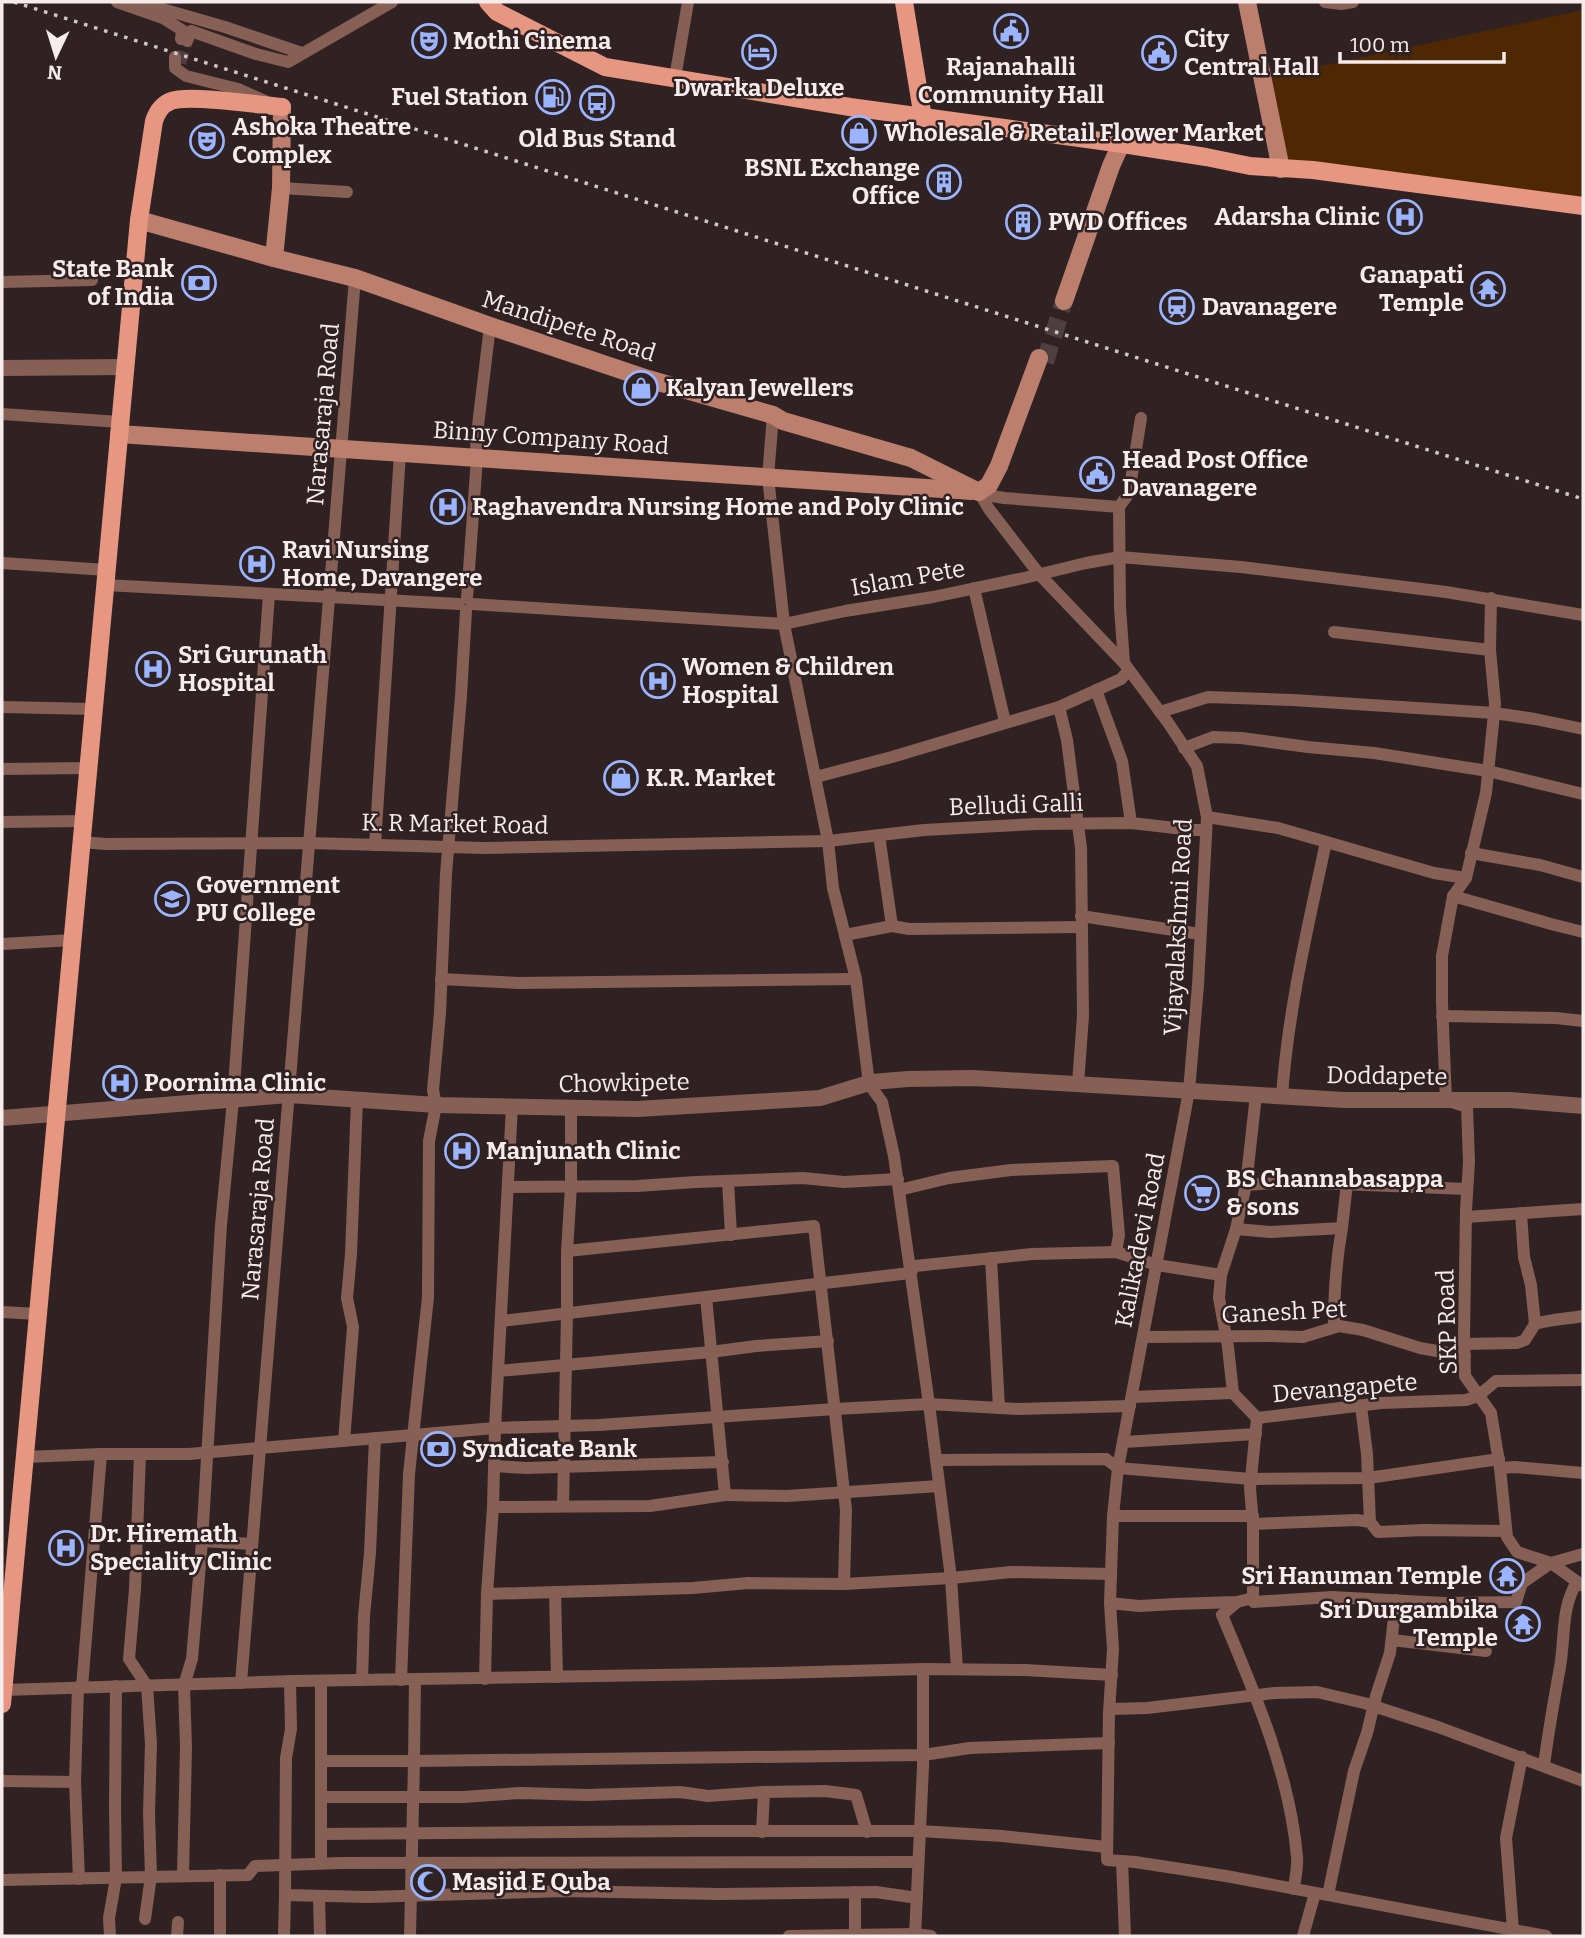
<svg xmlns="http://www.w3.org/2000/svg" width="1585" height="1938" viewBox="0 0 1585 1938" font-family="Bitter,serif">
  <rect width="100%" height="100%" fill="#302223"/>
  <polygon fill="#4e2703" points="1583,10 1583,207 1286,165 1270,77"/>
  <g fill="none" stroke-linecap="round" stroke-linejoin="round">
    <polyline stroke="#4e4041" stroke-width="12" stroke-dasharray="12 6" stroke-linecap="butt" points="180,63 187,41"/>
    <polyline stroke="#4e4041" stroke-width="18" stroke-dasharray="18 9" stroke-linecap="butt" points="1045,362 1064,301"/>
    <g stroke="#865f55" stroke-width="12">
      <polyline points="117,2 163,18 182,30 181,39"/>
      <polyline points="138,2 225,27 302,53"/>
      <polyline points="1325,2 1341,4 1353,2"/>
      <polyline points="187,41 191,31 256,54 288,62 392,2"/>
      <polyline points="175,57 175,68 186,76 238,89 265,101"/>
      <polyline points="675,78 688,2"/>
      <polyline points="281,188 347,192"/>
      <polyline points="2,282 92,280"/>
      <polyline points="2,414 120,422"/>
      <polyline points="773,415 768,477 784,624 828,841 833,888 856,979 869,1084 882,1102 894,1156 929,1404 951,1578 957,1669"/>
      <polyline points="979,492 989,509 1039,574 1124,663 1169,724 1197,766 1207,817 1198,985 1189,1091 1118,1468 1113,1516 1110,1603 1113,1649 1109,1712 1107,1860 1135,1862 1226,1876 1546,1936"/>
      <polyline points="979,492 986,495 1004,498 1119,507 1120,608 1124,663"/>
      <polyline points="1119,507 1129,493 1141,418"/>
      <polyline points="2,563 107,570"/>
      <polyline points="105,585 459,604"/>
      <polyline points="974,588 1005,722"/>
      <polyline points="467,598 477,458 476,442 490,326"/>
      <polyline points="1491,598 1490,650 1495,704 1486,793 1466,878 1453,896 1442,956 1442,1002 1446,1100 1467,1107 1469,1162 1466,1210 1464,1336 1465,1376 1491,1413 1500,1468 1507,1537 1517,1552 1551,1563"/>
      <polyline points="472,604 784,624 845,611 933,597 1024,578 1086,563 1120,557 1241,567 1446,592 1583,615"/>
      <polyline points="1334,632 1490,650"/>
      <polyline points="1096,690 1122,761 1131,823"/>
      <polyline points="2,707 94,709"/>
      <polyline points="1059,707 1067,740 1081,848 1083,1016 1078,1084"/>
      <polyline points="1160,712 1208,697 1293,700 1494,713 1535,719 1583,729"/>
      <polyline points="1184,748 1213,737 1241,738 1308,747 1374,753 1488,771 1583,794"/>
      <polyline points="2,769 88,768"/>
      <polyline points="816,777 892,757 1059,707 1121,679 1129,670"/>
      <polyline points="1207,817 1278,828 1434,873 1466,878"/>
      <polyline points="2,822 83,821"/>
      <polyline points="879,835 892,926"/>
      <polyline points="81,842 106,844 309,843 484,848 828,841 924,830 1036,824 1131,823 1193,830 1206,830"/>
      <polyline points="375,845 400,453"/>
      <polyline points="1471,853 1540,865 1583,877"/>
      <polyline points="1453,896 1551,924 1583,932"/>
      <polyline points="1081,916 1200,934"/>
      <polyline points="845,935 892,926 909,929 1081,927"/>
      <polyline points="2,944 72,940"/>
      <polyline points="441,979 519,983 856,979"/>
      <polyline points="1442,1016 1556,1018 1583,1021"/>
      <path d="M1282,1096C1288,1010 1308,926 1326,842"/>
      <polyline points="512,1106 495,1428 599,1425 835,1409 929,1404 1019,1409 1130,1406"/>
      <polyline points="728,1181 731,1235"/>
      <polyline points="1246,1185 1256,1095"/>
      <polyline points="509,1187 637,1186 696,1182 803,1178 844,1182 898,1179"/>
      <polyline points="899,1190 949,1178 1011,1170 1113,1166 1119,1235 1116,1252"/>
      <polyline points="1521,1213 1524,1257 1531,1285 1535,1324"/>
      <polyline points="1466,1217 1583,1209"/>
      <polyline points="1236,1229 1270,1232 1342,1228 1347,1183"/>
      <polyline points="567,1251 571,1186 571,1108"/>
      <polyline points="991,1258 999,1408"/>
      <polyline points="1221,1275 1236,1229 1246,1185 1290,1182 1467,1189"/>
      <polyline points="706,1297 725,1495 787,1496 939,1486"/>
      <polyline points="2,1312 38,1314"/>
      <polyline points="501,1321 910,1273 915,1266 1032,1254 1116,1252 1157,1265 1221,1275 1219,1298 1228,1347 1233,1393 1257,1418 1250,1488 1253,1524 1253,1598"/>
      <path d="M1334,1327C1334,1293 1336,1261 1342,1228"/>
      <polyline points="1143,1337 1268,1336 1303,1337 1339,1326 1363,1330 1420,1348 1465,1356"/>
      <path d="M1464,1344L1517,1343L1525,1340L1535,1324C1551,1319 1567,1319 1583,1316"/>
      <polyline points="498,1371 711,1352 756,1346 828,1341"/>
      <polyline points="1132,1397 1233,1393"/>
      <polyline points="1361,1406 1367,1454 1370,1522"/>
      <polyline points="1257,1418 1381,1403 1466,1400 1478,1396 1496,1381 1583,1380"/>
      <polyline points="344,1441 353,1327 347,1298 351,1254 357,1100"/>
      <polyline points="1124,1442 1256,1434"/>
      <polyline points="140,1454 135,1589 129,1659 147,1686 151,1744 149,1813 151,1876 145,1919"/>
      <polyline points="25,1457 101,1454 189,1454 495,1428 493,1507 487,1594 693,1588 748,1583 844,1584 951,1578 1011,1572 1111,1574"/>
      <polyline points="936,1460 1106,1459 1118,1468 1251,1479 1368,1478 1499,1459"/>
      <polyline points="494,1466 526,1468 723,1462"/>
      <polyline points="1500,1468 1515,1467 1583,1473"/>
      <polyline points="563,1506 567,1313 567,1251 814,1226 846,1510 844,1584"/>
      <polyline points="493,1507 650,1506 725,1495"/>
      <polyline points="1113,1516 1253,1516"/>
      <polyline points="1253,1524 1357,1520 1370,1522 1378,1532 1424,1530 1506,1531"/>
      <polyline points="202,1541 252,1544"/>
      <polyline points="1583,1586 1551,1563 1583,1554"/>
      <polyline points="555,1592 557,1677"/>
      <path d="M1237,1602L1222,1615C1254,1691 1290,1774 1297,1857C1298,1867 1295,1878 1294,1889"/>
      <polyline points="1110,1603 1139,1606 1175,1604 1237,1602 1253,1598 1254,1602 1332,1597 1444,1603 1516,1602 1522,1583 1551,1563"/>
      <polyline points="1392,1640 1486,1651"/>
      <polyline points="485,1679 487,1594"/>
      <polyline points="362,1680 364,1616 370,1553 375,1438"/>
      <polyline points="401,1680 409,1474 428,1297 429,1141 436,1105 433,1090 440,1013 446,874 461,696 466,611"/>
      <polyline points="415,1680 414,1761 923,1755 970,1748 1109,1743"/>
      <polyline points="290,1681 291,1729 286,1758 285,1895 368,1897 563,1891 719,1894 876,1892 917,1898"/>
      <polyline points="321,1681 321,1834 696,1831 920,1831 1002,1836 1107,1847"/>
      <polyline points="241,1683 355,278"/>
      <polyline points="78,1687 75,1782 79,1879"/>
      <polyline points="82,1687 101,1454"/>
      <polyline points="3,1690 295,1681 778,1673 923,1669 1025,1670 1112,1675"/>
      <polyline points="1110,1709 1147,1708 1274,1693 1317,1692 1364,1703 1438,1727 1583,1781"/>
      <polyline points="321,1761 414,1761 410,1936"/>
      <path d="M1544,1766C1548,1733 1554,1700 1560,1667C1565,1639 1561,1607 1577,1582"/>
      <polyline points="2,1781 75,1782"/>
      <polyline points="321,1797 463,1797 520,1793 587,1795 680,1792 708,1796 764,1792"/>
      <polyline points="762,1832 764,1792 825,1791 856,1795 867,1832"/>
      <polyline points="1122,1861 1125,1936"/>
      <polyline points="321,1863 321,1834"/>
      <polyline points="183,1875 186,1748 184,1685 192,1659 202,1541 221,1225 233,1100 269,594"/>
      <polyline points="220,1875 220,1936"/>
      <polyline points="2,1880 248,1875 255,1866 341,1863 918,1862"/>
      <polyline points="855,1892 855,1936"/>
      <polyline points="1328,1895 1354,1771 1367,1733 1376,1696 1390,1653 1396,1600"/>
      <polyline points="319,1897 320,1936"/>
      <polyline points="1513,1930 1506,1838 1522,1757"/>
      <polyline points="110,1936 109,1918 116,1878 115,1808 116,1686"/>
      <polyline points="177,1936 178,1922"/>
      <polyline points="284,1936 285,1895"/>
      <polyline points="789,1936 915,1934 931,1936"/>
      <polyline points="915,1936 923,1767 923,1669"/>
      <polyline points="1303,1936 1315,1893"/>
    </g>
    <g stroke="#865f55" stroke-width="16">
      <polyline points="2,368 125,367"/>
      <polyline points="2,1118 289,1095 436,1105 637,1109 820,1098 872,1082 908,1079 973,1078 1344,1100 1510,1100 1583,1106"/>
    </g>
    <g stroke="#bc7f6e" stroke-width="18">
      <polyline points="1247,2 1281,169"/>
      <polyline points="139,220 274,258 355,278 490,326 648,379 773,415 783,421 911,458 979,492"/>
      <polyline points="274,258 281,188 282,107"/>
      <polyline points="1064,301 1111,166 1121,144"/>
      <polyline points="119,434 972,491"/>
      <polyline points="979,492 989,485 999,466 1039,358"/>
    </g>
    <g stroke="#e69681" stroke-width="18">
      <polyline points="488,2 497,12 605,67 850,107 1116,143 1206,157 1250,166 1313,170 1583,206"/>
      <polyline points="904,2 923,118"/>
      <path d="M2,1704L139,220L154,121C157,112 161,105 171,101C189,94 259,105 282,107"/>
    </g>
    <polyline stroke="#d2c7c7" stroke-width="3.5" stroke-dasharray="3.5 7" stroke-linecap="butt" points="14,2 1583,499"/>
  </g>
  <defs>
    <g id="civic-ring" transform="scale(1.75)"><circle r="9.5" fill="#302223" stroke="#9ab5fd" stroke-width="1.5"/><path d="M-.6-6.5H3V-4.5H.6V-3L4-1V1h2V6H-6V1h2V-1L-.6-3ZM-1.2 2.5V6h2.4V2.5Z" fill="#9ab5fd"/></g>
    <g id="theatre-ring" transform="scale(1.75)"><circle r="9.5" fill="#302223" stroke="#9ab5fd" stroke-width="1.5"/><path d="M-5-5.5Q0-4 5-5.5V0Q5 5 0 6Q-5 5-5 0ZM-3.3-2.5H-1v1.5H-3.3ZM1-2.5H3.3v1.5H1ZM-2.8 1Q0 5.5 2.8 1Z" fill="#9ab5fd"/></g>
    <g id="hotel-ring" transform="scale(1.75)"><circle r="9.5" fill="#302223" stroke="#9ab5fd" stroke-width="1.5"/><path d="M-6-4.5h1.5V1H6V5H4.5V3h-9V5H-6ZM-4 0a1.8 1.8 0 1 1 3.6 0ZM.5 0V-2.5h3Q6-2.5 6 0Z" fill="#9ab5fd"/></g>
    <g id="fuel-ring" transform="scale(1.75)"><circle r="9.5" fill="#302223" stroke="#9ab5fd" stroke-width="1.5"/><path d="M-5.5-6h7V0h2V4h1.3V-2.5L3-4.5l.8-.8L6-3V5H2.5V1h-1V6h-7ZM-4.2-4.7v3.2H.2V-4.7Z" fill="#9ab5fd"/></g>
    <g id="bus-ring" transform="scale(1.75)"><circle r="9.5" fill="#302223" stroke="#9ab5fd" stroke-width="1.5"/><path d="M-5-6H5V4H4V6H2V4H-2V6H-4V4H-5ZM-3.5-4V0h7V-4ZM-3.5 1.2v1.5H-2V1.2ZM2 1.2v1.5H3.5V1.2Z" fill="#9ab5fd"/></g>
    <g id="shop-ring" transform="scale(1.75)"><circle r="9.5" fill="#302223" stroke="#9ab5fd" stroke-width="1.5"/><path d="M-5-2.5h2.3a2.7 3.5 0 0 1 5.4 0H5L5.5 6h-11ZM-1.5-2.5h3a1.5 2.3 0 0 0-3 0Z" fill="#9ab5fd"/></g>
    <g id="building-ring" transform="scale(1.75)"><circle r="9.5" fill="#302223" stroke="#9ab5fd" stroke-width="1.5"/><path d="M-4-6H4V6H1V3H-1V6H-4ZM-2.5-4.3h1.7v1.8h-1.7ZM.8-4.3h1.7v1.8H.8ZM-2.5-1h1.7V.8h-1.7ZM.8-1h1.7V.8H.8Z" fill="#9ab5fd"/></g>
    <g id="hospital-ring" transform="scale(1.75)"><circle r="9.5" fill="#302223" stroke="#9ab5fd" stroke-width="1.5"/><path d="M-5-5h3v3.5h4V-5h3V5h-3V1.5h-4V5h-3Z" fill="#9ab5fd"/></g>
    <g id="bank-ring" transform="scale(1.75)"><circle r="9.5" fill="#302223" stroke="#9ab5fd" stroke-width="1.5"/><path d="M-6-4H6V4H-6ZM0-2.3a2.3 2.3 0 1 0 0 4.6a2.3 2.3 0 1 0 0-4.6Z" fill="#9ab5fd"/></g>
    <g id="temple-ring" transform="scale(1.75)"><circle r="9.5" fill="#302223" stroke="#9ab5fd" stroke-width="1.5"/><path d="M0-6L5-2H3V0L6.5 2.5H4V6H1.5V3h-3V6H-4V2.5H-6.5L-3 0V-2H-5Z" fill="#9ab5fd"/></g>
    <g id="station-ring" transform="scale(1.75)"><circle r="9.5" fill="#302223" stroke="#9ab5fd" stroke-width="1.5"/><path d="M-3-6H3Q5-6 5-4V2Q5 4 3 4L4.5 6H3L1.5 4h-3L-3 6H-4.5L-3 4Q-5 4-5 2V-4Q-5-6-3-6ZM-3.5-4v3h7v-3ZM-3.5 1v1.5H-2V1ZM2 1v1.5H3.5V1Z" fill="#9ab5fd"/></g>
    <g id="university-ring" transform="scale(1.75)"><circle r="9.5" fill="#302223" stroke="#9ab5fd" stroke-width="1.5"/><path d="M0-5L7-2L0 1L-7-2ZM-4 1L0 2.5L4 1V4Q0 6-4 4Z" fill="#9ab5fd"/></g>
    <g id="supermarket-ring" transform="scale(1.75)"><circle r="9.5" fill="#302223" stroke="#9ab5fd" stroke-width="1.5"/><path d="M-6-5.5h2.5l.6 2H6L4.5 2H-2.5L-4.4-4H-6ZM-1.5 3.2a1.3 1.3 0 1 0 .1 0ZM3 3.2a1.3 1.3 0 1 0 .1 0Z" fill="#9ab5fd"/></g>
    <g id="mosque-ring" transform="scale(1.75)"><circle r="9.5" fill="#302223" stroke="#9ab5fd" stroke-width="1.5"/><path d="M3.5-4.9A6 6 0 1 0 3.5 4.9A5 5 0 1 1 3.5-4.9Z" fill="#9ab5fd"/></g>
  </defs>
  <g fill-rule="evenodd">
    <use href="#civic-ring" x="1011" y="31"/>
    <use href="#theatre-ring" x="429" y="41"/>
    <use href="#hotel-ring" x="759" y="52"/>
    <use href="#civic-ring" x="1159" y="53"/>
    <use href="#fuel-ring" x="553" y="97"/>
    <use href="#bus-ring" x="597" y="103"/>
    <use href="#shop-ring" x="859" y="133"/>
    <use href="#theatre-ring" x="207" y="141"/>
    <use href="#building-ring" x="944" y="182"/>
    <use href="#hospital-ring" x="1405" y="217"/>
    <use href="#building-ring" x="1023" y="222"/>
    <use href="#bank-ring" x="199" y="283"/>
    <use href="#temple-ring" x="1488" y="289"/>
    <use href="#station-ring" x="1177" y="307"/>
    <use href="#shop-ring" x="641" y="388"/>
    <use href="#civic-ring" x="1097" y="474"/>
    <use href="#hospital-ring" x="448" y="507"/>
    <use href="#hospital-ring" x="257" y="564"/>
    <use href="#hospital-ring" x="153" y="669"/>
    <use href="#hospital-ring" x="658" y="681"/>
    <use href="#shop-ring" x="621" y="778"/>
    <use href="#university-ring" x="172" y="899"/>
    <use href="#hospital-ring" x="120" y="1083"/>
    <use href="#hospital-ring" x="462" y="1151"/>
    <use href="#supermarket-ring" x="1202" y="1193"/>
    <use href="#bank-ring" x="438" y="1449"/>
    <use href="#hospital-ring" x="66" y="1548"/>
    <use href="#temple-ring" x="1507" y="1576"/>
    <use href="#temple-ring" x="1523" y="1624"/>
    <use href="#mosque-ring" x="428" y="1882"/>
  </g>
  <g text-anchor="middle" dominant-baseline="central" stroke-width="5" stroke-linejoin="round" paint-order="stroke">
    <g font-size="24" font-weight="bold" fill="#f6ecec" stroke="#302223" text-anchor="start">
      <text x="1184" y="39">City<tspan x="1184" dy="28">Central Hall</tspan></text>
      <text x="453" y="41">Mothi Cinema</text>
      <text x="1011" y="67" text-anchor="middle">Rajanahalli<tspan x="1011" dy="28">Community Hall</tspan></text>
      <text x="759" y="88" text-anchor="middle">Dwarka Deluxe</text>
      <text x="528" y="97" text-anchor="end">Fuel Station</text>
      <text x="232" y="127">Ashoka Theatre<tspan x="232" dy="28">Complex</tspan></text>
      <text x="884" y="133">Wholesale &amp; Retail Flower Market</text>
      <text x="597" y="139" text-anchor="middle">Old Bus Stand</text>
      <text x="920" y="168" text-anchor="end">BSNL Exchange<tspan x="920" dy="28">Office</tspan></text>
      <text x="1380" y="217" text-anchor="end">Adarsha Clinic</text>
      <text x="1048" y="222">PWD Offices</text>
      <text x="174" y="269" text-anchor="end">State Bank<tspan x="174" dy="28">of India</tspan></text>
      <text x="1464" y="275" text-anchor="end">Ganapati<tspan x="1464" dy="28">Temple</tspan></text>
      <text x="1202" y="307">Davanagere</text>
      <text x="666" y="388">Kalyan Jewellers</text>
      <text x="1122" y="460">Head Post Office<tspan x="1122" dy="28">Davanagere</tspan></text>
      <text x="472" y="507">Raghavendra Nursing Home and Poly Clinic</text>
      <text x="282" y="550">Ravi Nursing<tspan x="282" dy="28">Home, Davangere</tspan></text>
      <text x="178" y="655">Sri Gurunath<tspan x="178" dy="28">Hospital</tspan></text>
      <text x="682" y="667">Women &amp; Children<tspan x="682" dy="28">Hospital</tspan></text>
      <text x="646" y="778">K.R. Market</text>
      <text x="196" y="885">Government<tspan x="196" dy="28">PU College</tspan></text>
      <text x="144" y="1083">Poornima Clinic</text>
      <text x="486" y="1151">Manjunath Clinic</text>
      <text x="1226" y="1179">BS Channabasappa<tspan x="1226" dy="28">&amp; sons</tspan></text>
      <text x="462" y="1449">Syndicate Bank</text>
      <text x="90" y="1534">Dr. Hiremath<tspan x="90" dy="28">Speciality Clinic</tspan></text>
      <text x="1482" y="1576" text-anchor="end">Sri Hanuman Temple</text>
      <text x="1498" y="1610" text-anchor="end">Sri Durgambika<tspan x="1498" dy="28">Temple</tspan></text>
      <text x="452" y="1882">Masjid E Quba</text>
    </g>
    <g font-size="24" fill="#f6ecec" stroke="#302223">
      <text transform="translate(569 326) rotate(18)">Mandipete Road</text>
      <text transform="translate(323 414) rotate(-85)">Narasaraja Road</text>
      <text transform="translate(551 438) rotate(4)">Binny Company Road</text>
      <text transform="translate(908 578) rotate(-10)">Islam Pete</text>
      <text transform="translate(1016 805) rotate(-2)">Belludi Galli</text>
      <text transform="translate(455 824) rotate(1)">K. R Market Road</text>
      <text transform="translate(1178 927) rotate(-87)">Vijayalakshmi Road</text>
      <text transform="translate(1387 1076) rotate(1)">Doddapete</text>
      <text transform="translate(624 1083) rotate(-1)">Chowkipete</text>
      <text transform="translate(258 1209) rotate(-85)">Narasaraja Road</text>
      <text transform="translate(1140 1240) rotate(-79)">Kalikadevi Road</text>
      <text transform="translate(1284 1312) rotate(-3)">Ganesh Pet</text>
      <text transform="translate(1447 1322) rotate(-92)">SKP Road</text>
      <text transform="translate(1345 1388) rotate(-5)">Devangapete</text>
    </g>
  </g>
  <rect width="1585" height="1938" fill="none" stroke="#f6ecec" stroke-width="7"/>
  <g transform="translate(56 56) rotate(184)" stroke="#302223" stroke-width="5" paint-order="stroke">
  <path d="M0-5L12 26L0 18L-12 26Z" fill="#f6ecec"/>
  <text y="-10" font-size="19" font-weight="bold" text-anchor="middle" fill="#f6ecec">N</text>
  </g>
  <path d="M1340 52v10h164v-10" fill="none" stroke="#f6ecec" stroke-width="3.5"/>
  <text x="1350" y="52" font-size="21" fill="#f6ecec" stroke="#302223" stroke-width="5" paint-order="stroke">100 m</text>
</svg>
